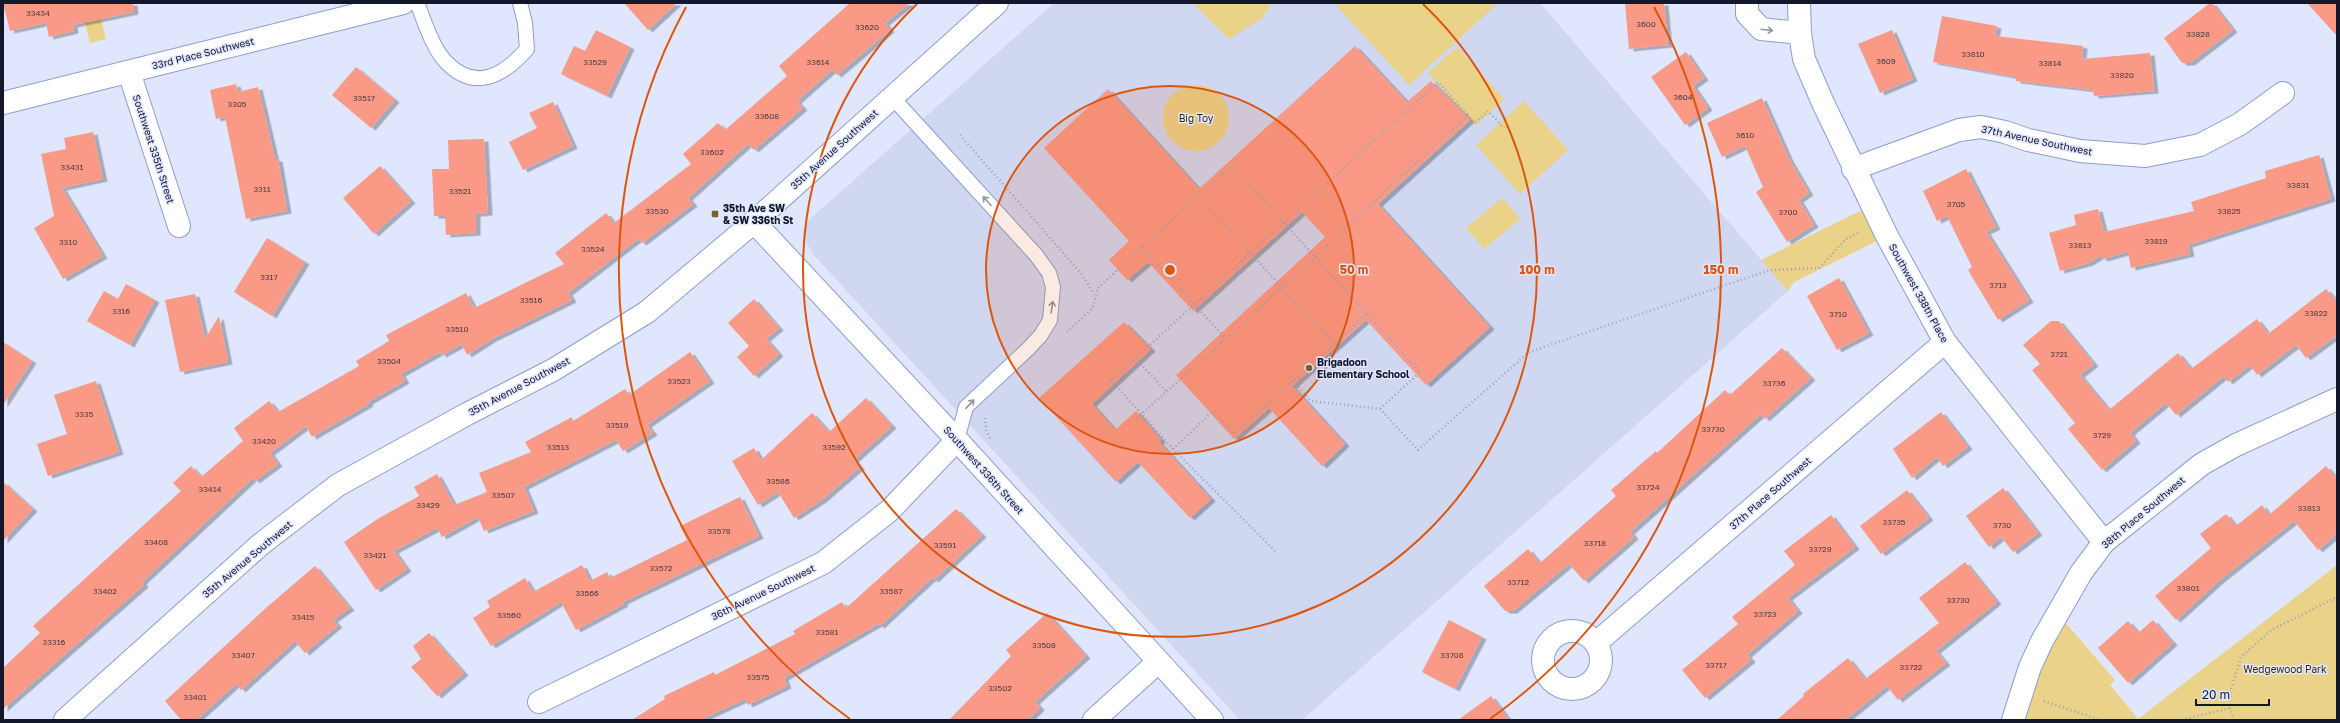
<svg xmlns="http://www.w3.org/2000/svg" width="2340" height="723" viewBox="0 0 2340 723" font-family="'Golos Text',sans-serif">
  <defs>
    <filter id="shadow"><feDropShadow dx="4.5" dy="2.5" stdDeviation="0" flood-color="#0004"/></filter>
  </defs>
  <rect width="100%" height="100%" fill="#dfe6fd"/>
  <polygon fill="#cfd7f1" points="1054,3 1540,3 1788,291 1302,720 1240,720 812,253 803,234 804,227 810,219"/>
  <g fill="#ead288">
    <polygon points="80,3 97,3 106,39 90,43"/>
    <polygon points="1192,3 1272,3 1261,19 1229,39"/>
    <polygon points="1334,3 1498,3 1409,85"/>
    <polygon points="1457,47 1504,99 1475,126 1428,73"/>
    <circle cx="1196" cy="118" r="33"/>
    <polygon points="1524,101 1568,150 1520,194 1476,145"/>
    <polygon points="1502,198 1520,219 1484,249 1466,228"/>
    <polygon points="1872,205 1887,236 1794,282 1788,291 1761,260"/>
    <polygon points="2337,565 2337,720 2013,720 2057,613 2115,680 2110,685 2138,719"/>
  </g>
  <g fill="#f99986" filter="url(#shadow)">
    <polygon points="3,3 133,3 134,12 73,25 74,31 49,37 46,23 10,31"/>
    <polygon points="624,3 677,3 648,30"/>
    <polygon points="850,3 910,3 885,23 890,30 837,75 832,70 797,101 803,108 754,150 748,144 688,198 693,204 642,243 638,239 568,293 572,300 492,339 467,355 462,344 442,355 440,352 401,374 405,381 368,402 369,404 312,437 306,426 270,453 278,464 255,481 253,478 142,582 144,585 3,709 3,668 40,633 33,626 181,491 173,483 191,466 201,477 243,441 234,428 269,401 278,412 359,366 356,361 389,341 386,335 466,293 474,308 564,264 555,253 606,213 614,223 691,164 683,154 718,123 725,130 787,76 779,66"/>
    <polygon points="1625,3 1664,3 1668,45 1629,49"/>
    <polygon points="2210,3 2212,3 2233,30 2190,63 2182,63 2164,38"/>
    <polygon points="2307,3 2337,3 2337,36"/>
    <polygon points="1942,16 1997,26 1995,36 2083,46 2082,59 2150,53 2154,91 2094,96 2093,90 2016,81 2016,77 1933,62"/>
    <polygon points="596,30 630,47 607,96 561,74 574,46 585,51"/>
    <polygon points="1892,30 1913,79 1880,93 1858,44"/>
    <polygon points="1355,46 1407,102 1431,81 1470,120 1378,204 1490,327 1426,385 1366,320 1292,386 1345,444 1322,466 1269,408 1234,439 1176,375 1325,237 1302,212 1193,311 1148,262 1127,280 1109,260 1129,241 1044,148 1108,89 1199,189"/>
    <polygon points="1686,52 1704,78 1693,86 1708,108 1685,125 1651,77"/>
    <polygon points="356,67 395,100 371,128 332,95"/>
    <polygon points="236,84 238,92 258,87 275,159 278,159 287,211 246,219 225,117 216,119 210,90"/>
    <polygon points="1762,98 1789,159 1809,193 1799,200 1814,225 1787,242 1756,192 1763,187 1745,146 1722,157 1707,123"/>
    <polygon points="553,102 573,146 523,170 509,142 537,128 529,113"/>
    <polygon points="93,132 103,179 62,188 103,256 63,279 34,228 54,216 41,154 66,149 64,138"/>
    <polygon points="484,139 488,213 476,214 476,233 446,235 445,216 434,216 432,169 449,169 448,140"/>
    <polygon points="2319,155 2331,199 2188,245 2190,254 2131,268 2128,252 2103,259 2100,256 2089,263 2060,271 2049,233 2076,225 2074,215 2098,209 2104,232 2194,211 2191,202 2266,178 2265,171"/>
    <polygon points="380,166 411,201 374,234 343,198"/>
    <polygon points="1966,169 1996,227 1986,232 2029,300 1998,320 1968,270 1972,267 1947,216 1937,221 1923,191"/>
    <polygon points="267,238 305,262 272,316 234,292"/>
    <polygon points="1839,278 1869,333 1837,350 1807,296"/>
    <polygon points="126,284 155,300 130,345 87,321 104,291 118,299"/>
    <polygon points="2326,289 2337,302 2337,335 2306,358 2296,345 2257,375 2250,365 2228,382 2224,376 2176,415 2166,403 2130,433 2136,441 2102,470 2068,429 2075,423 2032,370 2040,364 2023,345 2051,321 2059,321 2094,364 2080,375 2109,410 2178,353 2191,369 2257,319 2268,334"/>
    <polygon points="195,294 205,339 219,316 228,362 180,372 165,300"/>
    <polygon points="754,299 779,328 766,339 779,354 754,376 737,357 749,346 728,323"/>
    <polygon points="1124,322 1151,349 1092,404 1115,430 1136,411 1161,440 1159,442 1211,499 1190,518 1138,462 1116,482 1039,398"/>
    <polygon points="3,342 32,361 3,405"/>
    <polygon points="1782,348 1811,378 1765,419 1761,414 1630,532 1634,537 1584,581 1569,564 1513,611 1505,611 1484,586 1528,549 1540,563 1616,496 1611,490 1656,451 1657,453 1725,390 1730,395"/>
    <polygon points="690,352 710,381 647,425 653,433 623,451 616,440 524,487 534,511 484,531 478,517 442,537 437,528 394,551 407,569 376,590 344,542 379,518 419,496 414,487 437,474 454,505 487,492 479,473 531,452 525,442 572,417 573,421 625,389 629,395"/>
    <polygon points="96,381 119,452 48,476 37,444 67,434 54,395"/>
    <polygon points="866,398 892,426 854,460 860,467 822,500 794,518 778,492 758,505 732,461 754,448 761,460 812,413 829,432"/>
    <polygon points="1941,412 1968,447 1943,466 1937,457 1912,478 1893,449"/>
    <polygon points="2326,466 2337,479 2337,534 2318,550 2294,521 2220,580 2176,620 2155,596 2211,548 2200,534 2226,514 2236,526 2262,505 2269,515"/>
    <polygon points="3,482 33,509 3,541"/>
    <polygon points="2003,488 2038,533 2013,552 2001,537 1989,547 1966,516"/>
    <polygon points="1907,490 1929,518 1881,554 1860,526"/>
    <polygon points="740,497 759,536 623,602 624,604 576,630 561,602 491,646 473,618 490,607 487,601 525,578 533,592 582,565 590,581 607,572 610,578 687,540 680,526"/>
    <polygon points="956,509 982,535 934,580 932,578 880,626 878,624 784,678 787,686 748,705 745,699 700,720 632,720 665,699 664,696 714,672 715,675 795,634 793,631 842,602 846,608"/>
    <polygon points="1831,515 1855,547 1788,598 1798,611 1747,655 1751,660 1705,698 1682,670 1738,624 1732,617 1795,565 1784,551"/>
    <polygon points="1965,562 1997,602 1936,651 1946,663 1898,700 1887,686 1845,720 1777,720 1804,696 1803,694 1848,658 1865,679 1939,623 1919,598"/>
    <polygon points="315,566 350,608 333,620 338,625 305,653 295,641 241,690 236,684 196,720 181,720 165,701 267,607"/>
    <polygon points="1047,613 1086,656 1035,702 1040,708 1028,720 949,720 1011,656 1006,650"/>
    <polygon points="1449,620 1482,637 1455,689 1422,672"/>
    <polygon points="2153,620 2173,643 2128,683 2098,648 2128,621 2138,633"/>
    <polygon points="429,633 464,673 437,696 411,667 421,659 413,646"/>
    <polygon points="1491,696 1509,720 1458,720"/>
  </g>
  <g fill="none" stroke-linecap="round" stroke-linejoin="round">
    <g stroke="#8e9dd2" stroke-width="16">
      <g id="lane">
        <path d="M417,3C425,22 432,48 447,63C476,92 504,75 527,49L525,23L520,3"/>
        <polyline points="892,97 1036,255 1049,273 1053,287 1050,320 1041,335 1028,349 966,407 957,440"/>
      </g>
    </g>
    <g stroke="#8e9dd2" stroke-width="24">
      <g id="street">
        <polyline points="1747,3 1747,14 1761,29 1800,33"/>
        <polyline points="1799,3 1800,33 1804,59 1823,103 1887,236 1945,342 2104,542"/>
        <polyline points="129,72 179,226"/>
        <polyline points="3,103 403,3"/>
        <polyline points="1853,169 1959,130 1981,127 2005,132 2028,140 2080,151 2145,156 2200,145 2240,124 2283,93"/>
        <polyline points="754,222 957,440 1212,720"/>
        <circle cx="1572" cy="660" r="29"/>
        <polyline points="1596,643 1945,342"/>
        <polyline points="539,702 823,563 889,511 957,440"/>
        <polyline points="65,720 261,544 338,485 467,414 553,370 647,312 754,222 997,3"/>
        <polyline points="1094,720 1158,662"/>
        <polyline points="2013,720 2030,667 2042,641 2081,573 2104,542 2202,464 2236,445 2337,399"/>
      </g>
    </g>
    <g stroke="#9ca2b8" stroke-width="2.5" stroke-dasharray="1 3" stroke-linecap="butt">
      <polyline points="960,135 1080,272 1094,294"/>
      <polyline points="1208,187 1232,166 1420,372 1380,409"/>
      <polyline points="1142,247 1226,339"/>
      <polyline points="1067,332 1092,309 1098,288 1198,196 1334,344"/>
      <polyline points="1135,358 1166,391"/>
      <polyline points="1111,380 1173,449 1275,551"/>
      <polyline points="1293,381 1311,401 1380,409 1418,450 1529,352 1770,270 1819,268 1846,239 1860,232"/>
      <polyline points="1106,385 1438,82 1468,115"/>
      <polyline points="985,418 986,430 990,438"/>
      <polyline points="1137,418 1226,339 1468,115 1475,123 1488,111 1504,128"/>
      <polyline points="1173,449 1213,411 1234,434 1367,314"/>
      <polyline points="2044,701 2100,720"/>
      <polyline points="2182,720 2230,708"/>
      <polyline points="2234,720 2230,708 2230,693 2241,657 2273,629 2337,597"/>
    </g>
    <use href="#lane" stroke="#fff" stroke-width="14"/>
    <use href="#street" stroke="#fff" stroke-width="22"/>
  </g>
  <defs><path id="oneway-shaft" d="M-6 0H5M1.5-3L5.5 0L1.5 3" fill="none" stroke-width="1.6" stroke-linecap="round" stroke-linejoin="round"/></defs>
  <g stroke="#9497a0">
    <use href="#oneway-shaft" transform="translate(1767 30) rotate(7)"/>
    <use href="#oneway-shaft" transform="translate(987 201) rotate(-132)"/>
    <use href="#oneway-shaft" transform="translate(1052 307) rotate(-82)"/>
    <use href="#oneway-shaft" transform="translate(970 404) rotate(-47)"/>
  </g>
  <circle cx="1170" cy="270" r="184" fill="#dd560e" fill-opacity=".12"/>
  <g fill="none" stroke="#dd560e" stroke-width="2">
    <circle cx="1170" cy="270" r="184"/>
    <path d="M1423 4A367 367 0 1 1 917 4"/>
    <path d="M850 719A551 551 0 0 1 686 7M1654 7A551 551 0 0 1 1490 719"/>
  </g>
  <g fill="#756533" stroke="#dfe6fd" stroke-width="1.5">
    <rect x="711" y="210" width="8" height="8" rx="2"/>
    <circle cx="1309" cy="368" r="4"/>
  </g>
  <g text-anchor="middle" dominant-baseline="central" stroke-width="3" stroke-linejoin="round" paint-order="stroke">
    <g font-size="8" fill="#4c3842">
      <text x="38" y="13">33434</text>
      <text x="1646" y="24">3600</text>
      <text x="867" y="27">33620</text>
      <text x="2198" y="34">33828</text>
      <text x="1973" y="54">33810</text>
      <text x="1886" y="61">3609</text>
      <text x="595" y="62">33529</text>
      <text x="818" y="62">33614</text>
      <text x="2050" y="63">33814</text>
      <text x="2122" y="75">33820</text>
      <text x="1683" y="97">3604</text>
      <text x="364" y="98">33517</text>
      <text x="237" y="104">3305</text>
      <text x="767" y="116">33608</text>
      <text x="1745" y="135">3610</text>
      <text x="712" y="152">33602</text>
      <text x="72" y="167">33431</text>
      <text x="2298" y="185">33831</text>
      <text x="262" y="189">3311</text>
      <text x="460" y="191">33521</text>
      <text x="1956" y="204">3705</text>
      <text x="657" y="211">33530</text>
      <text x="2229" y="211">33825</text>
      <text x="1788" y="212">3700</text>
      <text x="2156" y="241">33819</text>
      <text x="68" y="242">3310</text>
      <text x="2080" y="245">33813</text>
      <text x="593" y="249">33524</text>
      <text x="269" y="277">3317</text>
      <text x="1998" y="285">3713</text>
      <text x="531" y="300">33516</text>
      <text x="121" y="311">3316</text>
      <text x="2316" y="313">33822</text>
      <text x="1838" y="314">3710</text>
      <text x="457" y="329">33510</text>
      <text x="2059" y="354">3721</text>
      <text x="389" y="361">33504</text>
      <text x="679" y="381">33523</text>
      <text x="1774" y="383">33736</text>
      <text x="84" y="414">3335</text>
      <text x="617" y="425">33519</text>
      <text x="1713" y="429">33730</text>
      <text x="2102" y="435">3729</text>
      <text x="264" y="441">33420</text>
      <text x="558" y="447">33513</text>
      <text x="834" y="447">33592</text>
      <text x="778" y="481">33586</text>
      <text x="1648" y="487">33724</text>
      <text x="210" y="489">33414</text>
      <text x="503" y="495">33507</text>
      <text x="428" y="505">33429</text>
      <text x="2309" y="508">33813</text>
      <text x="1894" y="522">33735</text>
      <text x="2002" y="525">3730</text>
      <text x="719" y="531">33578</text>
      <text x="156" y="542">33408</text>
      <text x="1595" y="543">33718</text>
      <text x="945" y="545">33591</text>
      <text x="1820" y="549">33729</text>
      <text x="375" y="555">33421</text>
      <text x="661" y="568">33572</text>
      <text x="1518" y="582">33712</text>
      <text x="2188" y="588">33801</text>
      <text x="105" y="591">33402</text>
      <text x="891" y="591">33587</text>
      <text x="587" y="593">33566</text>
      <text x="1958" y="600">33730</text>
      <text x="1765" y="614">33723</text>
      <text x="509" y="615">33560</text>
      <text x="303" y="617">33415</text>
      <text x="827" y="632">33581</text>
      <text x="54" y="642">33316</text>
      <text x="1044" y="645">33508</text>
      <text x="243" y="655">33407</text>
      <text x="1452" y="655">33708</text>
      <text x="1716" y="665">33717</text>
      <text x="1911" y="667">33722</text>
      <text x="758" y="677">33575</text>
      <text x="1000" y="688">33502</text>
      <text x="195" y="697">33401</text>
    </g>
    <g font-size="10" fill="#12172b" stroke="#dfe6fd">
      <text transform="translate(203 53) rotate(-14)">33rd Place Southwest</text>
      <text transform="translate(2037 140) rotate(12)">37th Avenue Southwest</text>
      <text transform="translate(154 149) rotate(72)">Southwest 335th Street</text>
      <text transform="translate(834 149) rotate(-42)">35th Avenue Southwest</text>
      <text transform="translate(1919 293) rotate(61)">Southwest 338th Place</text>
      <text transform="translate(519 386) rotate(-28)">35th Avenue Southwest</text>
      <text transform="translate(984 470) rotate(48)">Southwest 336th Street</text>
      <text transform="translate(1770 493) rotate(-41)">37th Place Southwest</text>
      <text transform="translate(2143 512) rotate(-40)">38th Place Southwest</text>
      <text transform="translate(247 559) rotate(-40)">35th Avenue Southwest</text>
      <text transform="translate(763 592) rotate(-26)">36th Avenue Southwest</text>
    </g>
    <g font-size="10" fill="#3a2d02" stroke="#dfe6fd">
      <text x="1196" y="118">Big Toy</text>
      <text x="2285" y="669">Wedgewood Park</text>
    </g>
    <g font-size="10" font-weight="bold" fill="#12172b" stroke="#dfe6fd" text-anchor="start">
      <text x="723" y="208">35th Ave SW<tspan x="723" dy="12">&amp; SW 336th St</tspan></text>
      <text x="1317" y="362">Brigadoon<tspan x="1317" dy="12">Elementary School</tspan></text>
    </g>
  </g>
  <circle cx="1170" cy="270" r="6" fill="#dd560e" stroke="#dfe6fd" stroke-width="2"/>
  <g font-size="12" text-anchor="middle" font-weight="bold" fill="#dd560e" stroke="#dfe6fd" stroke-width="3" stroke-linejoin="round" paint-order="stroke">
    <text x="1354" y="274">50 m</text>
    <text x="1537" y="274">100 m</text>
    <text x="1721" y="274">150 m</text>
  </g>
  <rect width="2340" height="723" fill="none" stroke="#12172b" stroke-width="8"/>
  <path d="M2196 699v6h73v-6" fill="none" stroke="#12172b" stroke-width="2"/>
  <text x="2202" y="699" font-size="12" fill="#12172b" stroke="#dfe6fd" stroke-width="3" paint-order="stroke">20 m</text>
</svg>
